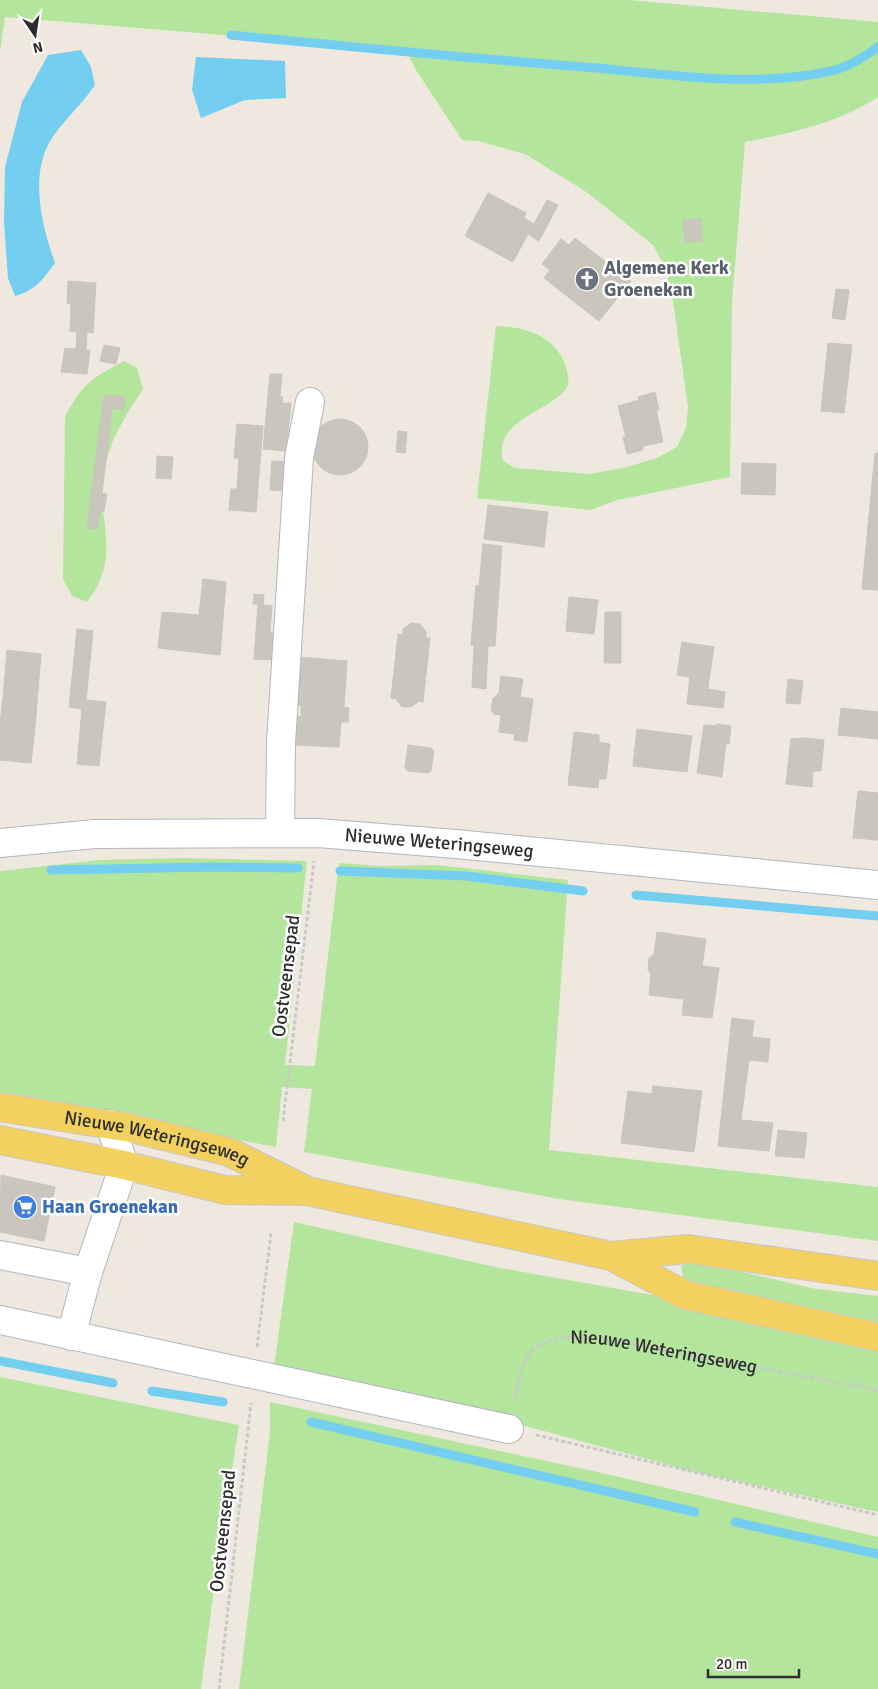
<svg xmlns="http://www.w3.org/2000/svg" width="878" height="1689" viewBox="0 0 878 1689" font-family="Signika,sans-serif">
  <rect width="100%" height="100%" fill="#eee8df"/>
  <g fill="#b4e59c">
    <path d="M0,0H629L878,22V97C839,123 791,133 745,142L732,302L730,477L617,500L591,510L477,498L496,326C527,327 559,337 567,371C568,377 570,384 566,389C547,413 493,420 503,461L515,468L590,474L627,467L657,458L677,447L686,428L688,407L673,301L666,269L653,245L588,193L525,154L478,141L462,140L416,70L406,50L5,17L0,52Z"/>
    <path d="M124,361L137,368L143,389C126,415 110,439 104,471C95,523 124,554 87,602L72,596L63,579L65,417C82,384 92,378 124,361Z"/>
    <polygon points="183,858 307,861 285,1065 315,1066 339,863 379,866 437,865 568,880 549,1150 878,1187 878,1241 559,1199 304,1152 312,1089 282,1087 276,1147 0,1094 0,871 99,860"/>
    <polygon points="294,1222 495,1267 697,1303 878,1344 878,1512 691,1471 485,1415 274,1367"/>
    <polygon points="694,1261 816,1289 878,1296 878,1326 691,1283 683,1278 681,1266"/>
    <polygon points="0,1377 239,1425 216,1573 201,1689 0,1689"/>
    <polygon points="270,1402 593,1471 878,1537 878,1689 239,1689 270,1432"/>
  </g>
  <g fill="#73cef0">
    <path d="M81,50L91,67L95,85C82,105 61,122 49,143C30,178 42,227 55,263C43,279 35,291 15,296L8,278L4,223L5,167L22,102L48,55Z"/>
    <polygon points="196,57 285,61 286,98 245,100 201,118 192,90"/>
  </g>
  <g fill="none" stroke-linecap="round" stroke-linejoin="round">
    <g stroke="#73cef0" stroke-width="9">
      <path d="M231,35C353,47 475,59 597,68C674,75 754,88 831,71C849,67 864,57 878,47"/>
      <polyline points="51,870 212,867 298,868"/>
      <polyline points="340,871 466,876 583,891"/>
      <polyline points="636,895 878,916"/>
      <polyline points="0,1361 113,1383"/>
      <polyline points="152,1391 223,1402"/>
      <polyline points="311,1422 695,1512"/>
      <polyline points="735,1522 878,1554"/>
    </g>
  </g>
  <g fill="#cac6be" stroke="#cac4b9">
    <polygon points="488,193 526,213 524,218 534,224 547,200 558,205 539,241 528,234 513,262 465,236"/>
    <polygon points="701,219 702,241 685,242 683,220"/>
    <polygon points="575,238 631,281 599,321 544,278 550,270 542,264 561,239 569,245"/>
    <polygon points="68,281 96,283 93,333 87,332 86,350 90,350 87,374 61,372 65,348 76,349 77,332 70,331 71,304 67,303"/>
    <polygon points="836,289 849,290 845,320 832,318"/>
    <polygon points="828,343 852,345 844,413 821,411"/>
    <polygon points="104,345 120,348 116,364 100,361"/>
    <polygon points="270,374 282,374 280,397 283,397 282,403 291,403 286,451 263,449"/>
    <polygon points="655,392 659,410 656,410 663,442 643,446 643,450 627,454 623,437 626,437 618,406 639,400 638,397"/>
    <polygon points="104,395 124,396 124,410 112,408 102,494 107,494 104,511 100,511 98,529 87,528"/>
    <circle cx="340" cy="447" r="28"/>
    <polygon points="237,424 263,426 256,512 229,510 231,489 237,489 239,458 234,458"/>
    <polygon points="398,431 407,432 405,453 396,452"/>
    <polygon points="875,453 878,453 878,590 862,589"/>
    <polygon points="157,456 173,457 171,479 156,478"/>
    <polygon points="272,461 291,462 287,491 270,490"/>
    <polygon points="742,463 776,464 775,495 741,494"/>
    <polygon points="488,505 548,512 544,547 484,539"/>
    <polygon points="483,544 502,546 495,646 488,646 486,689 472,687 474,645 471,645 476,585 479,586"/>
    <polygon points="203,579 226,582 220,655 158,648 162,612 199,615"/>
    <polygon points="254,594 264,595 263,605 272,606 270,633 281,634 279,660 254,659 258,604 253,604"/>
    <polygon points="569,597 598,600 594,634 566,631"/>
    <polygon points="605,612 621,612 621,663 604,663"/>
    <polygon points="411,623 420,624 426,632 426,638 430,638 423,702 419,701 411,707 402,707 396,699 391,698 398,634 403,635 403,629"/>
    <polygon points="77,629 93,631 86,700 106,702 99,766 77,764 82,709 69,707"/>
    <polygon points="682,642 714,647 709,680 677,675"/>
    <polygon points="7,650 41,654 35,727 13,725 16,700 3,699"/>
    <polygon points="300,657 347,661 344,707 349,708 348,722 341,722 339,747 295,745 298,716 301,717 301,705 297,705"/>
    <polygon points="501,676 523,679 520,697 533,699 527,742 514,740 515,734 499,732 501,715 494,714 491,710 493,698 499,693"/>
    <polygon points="690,677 709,680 706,706 687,704"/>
    <polygon points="788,679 803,681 800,704 786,703"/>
    <polygon points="708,689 725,692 723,708 706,706"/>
    <polygon points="3,699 16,700 13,725 35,727 31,763 0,760 0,723"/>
    <polygon points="841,708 878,712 878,739 838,735"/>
    <polygon points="716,724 731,726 729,744 726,743 722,777 697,773 704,725 716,726"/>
    <polygon points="637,729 692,736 687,772 633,766"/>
    <polygon points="574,732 599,735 599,742 610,744 606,779 599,779 598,788 568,785"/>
    <polygon points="805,738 824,740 821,771 813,771 812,787 786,784 791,739"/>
    <polygon points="408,745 431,748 434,751 431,771 428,773 408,771 405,768"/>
    <polygon points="858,791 878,793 878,840 853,838"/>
    <polygon points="657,932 706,939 702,966 719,968 712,1018 682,1015 684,999 649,995 651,974 648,970 649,958 654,954"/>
    <polygon points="732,1018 754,1021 752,1037 770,1039 768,1062 749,1060 741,1120 773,1123 769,1151 718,1146"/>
    <polygon points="653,1086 702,1091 694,1152 621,1143 628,1091 652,1094"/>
    <polygon points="778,1130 807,1133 804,1158 775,1156"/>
    <polygon points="1,1175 55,1187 44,1241 0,1232"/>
  </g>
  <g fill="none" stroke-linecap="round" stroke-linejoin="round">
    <g stroke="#b3b5c0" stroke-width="30">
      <g id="minor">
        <polyline points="280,832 281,743 299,458 310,402"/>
        <path id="s2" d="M0,843L95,834L318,833L456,844L878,885"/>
        <polyline points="0,1255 88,1272 124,1165 110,1124"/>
        <polyline points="0,1320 509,1429"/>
        <polyline points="71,1336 88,1272"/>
      </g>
    </g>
    <g stroke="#c8c8c8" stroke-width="30">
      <g id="major">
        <path id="s3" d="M0,1107L131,1128L229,1152L302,1188"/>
        <polyline points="0,1140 124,1165 225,1190 307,1191 611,1256 685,1295 878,1337"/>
        <polyline points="611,1256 688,1249 878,1276"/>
      </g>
    </g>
    <g stroke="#c8c8c8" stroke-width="3" stroke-dasharray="4 2.5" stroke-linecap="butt">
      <polyline points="283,1121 314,861"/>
      <polyline points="257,1347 271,1233"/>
      <path id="s1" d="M515,1400C518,1387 519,1367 528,1355C545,1333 582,1337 606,1339L878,1390"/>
      <polyline points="536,1435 878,1515"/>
      <polyline points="219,1689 251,1403"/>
    </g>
    <use href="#minor" stroke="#fff" stroke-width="28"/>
    <use href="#major" stroke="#f2d160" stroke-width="28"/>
  </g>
  <defs>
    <g id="church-disc" transform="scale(1.25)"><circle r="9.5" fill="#6b7280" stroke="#fff"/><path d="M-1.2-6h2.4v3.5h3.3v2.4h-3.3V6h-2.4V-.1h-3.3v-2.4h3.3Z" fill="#fff"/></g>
    <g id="supermarket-disc" transform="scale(1.25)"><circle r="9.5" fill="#3f7fe0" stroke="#fff"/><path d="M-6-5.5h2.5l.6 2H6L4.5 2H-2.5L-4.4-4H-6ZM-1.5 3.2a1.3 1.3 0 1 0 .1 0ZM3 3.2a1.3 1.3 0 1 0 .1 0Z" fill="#fff"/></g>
  </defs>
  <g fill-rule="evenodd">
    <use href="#church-disc" x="587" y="279"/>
    <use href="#supermarket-disc" x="25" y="1207"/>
  </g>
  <g text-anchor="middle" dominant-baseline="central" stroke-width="5" stroke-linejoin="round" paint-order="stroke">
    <g font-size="19" font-weight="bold" fill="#5b616d" stroke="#fff" text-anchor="start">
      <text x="604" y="268">Algemene Kerk<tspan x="604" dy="22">Groenekan</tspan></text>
    </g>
    <g font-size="19" fill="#2d2d2d" stroke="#fff">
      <text stroke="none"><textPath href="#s2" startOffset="440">Nieuwe Weteringseweg</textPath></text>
      <text transform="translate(286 976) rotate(-83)">Oostveensepad</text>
      <text stroke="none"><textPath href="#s3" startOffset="160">Nieuwe Weteringseweg</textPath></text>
      <text stroke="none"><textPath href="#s1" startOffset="189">Nieuwe Weteringseweg</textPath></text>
      <text transform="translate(223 1531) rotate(-84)">Oostveensepad</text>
    </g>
    <g font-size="19" font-weight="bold" fill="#366cbe" stroke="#fff" text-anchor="start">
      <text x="42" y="1207">Haan Groenekan</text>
    </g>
  </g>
  <g transform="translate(35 35) rotate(167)" stroke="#ffffff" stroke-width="4" paint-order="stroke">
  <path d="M0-4L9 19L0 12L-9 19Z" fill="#2d2d2d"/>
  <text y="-8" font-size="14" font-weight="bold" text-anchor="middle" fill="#2d2d2d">N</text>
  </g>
  <path d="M708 1669v8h91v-8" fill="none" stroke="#2d2d2d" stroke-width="2.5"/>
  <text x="716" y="1669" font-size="15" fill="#2d2d2d" stroke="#ffffff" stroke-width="4" paint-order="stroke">20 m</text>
</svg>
